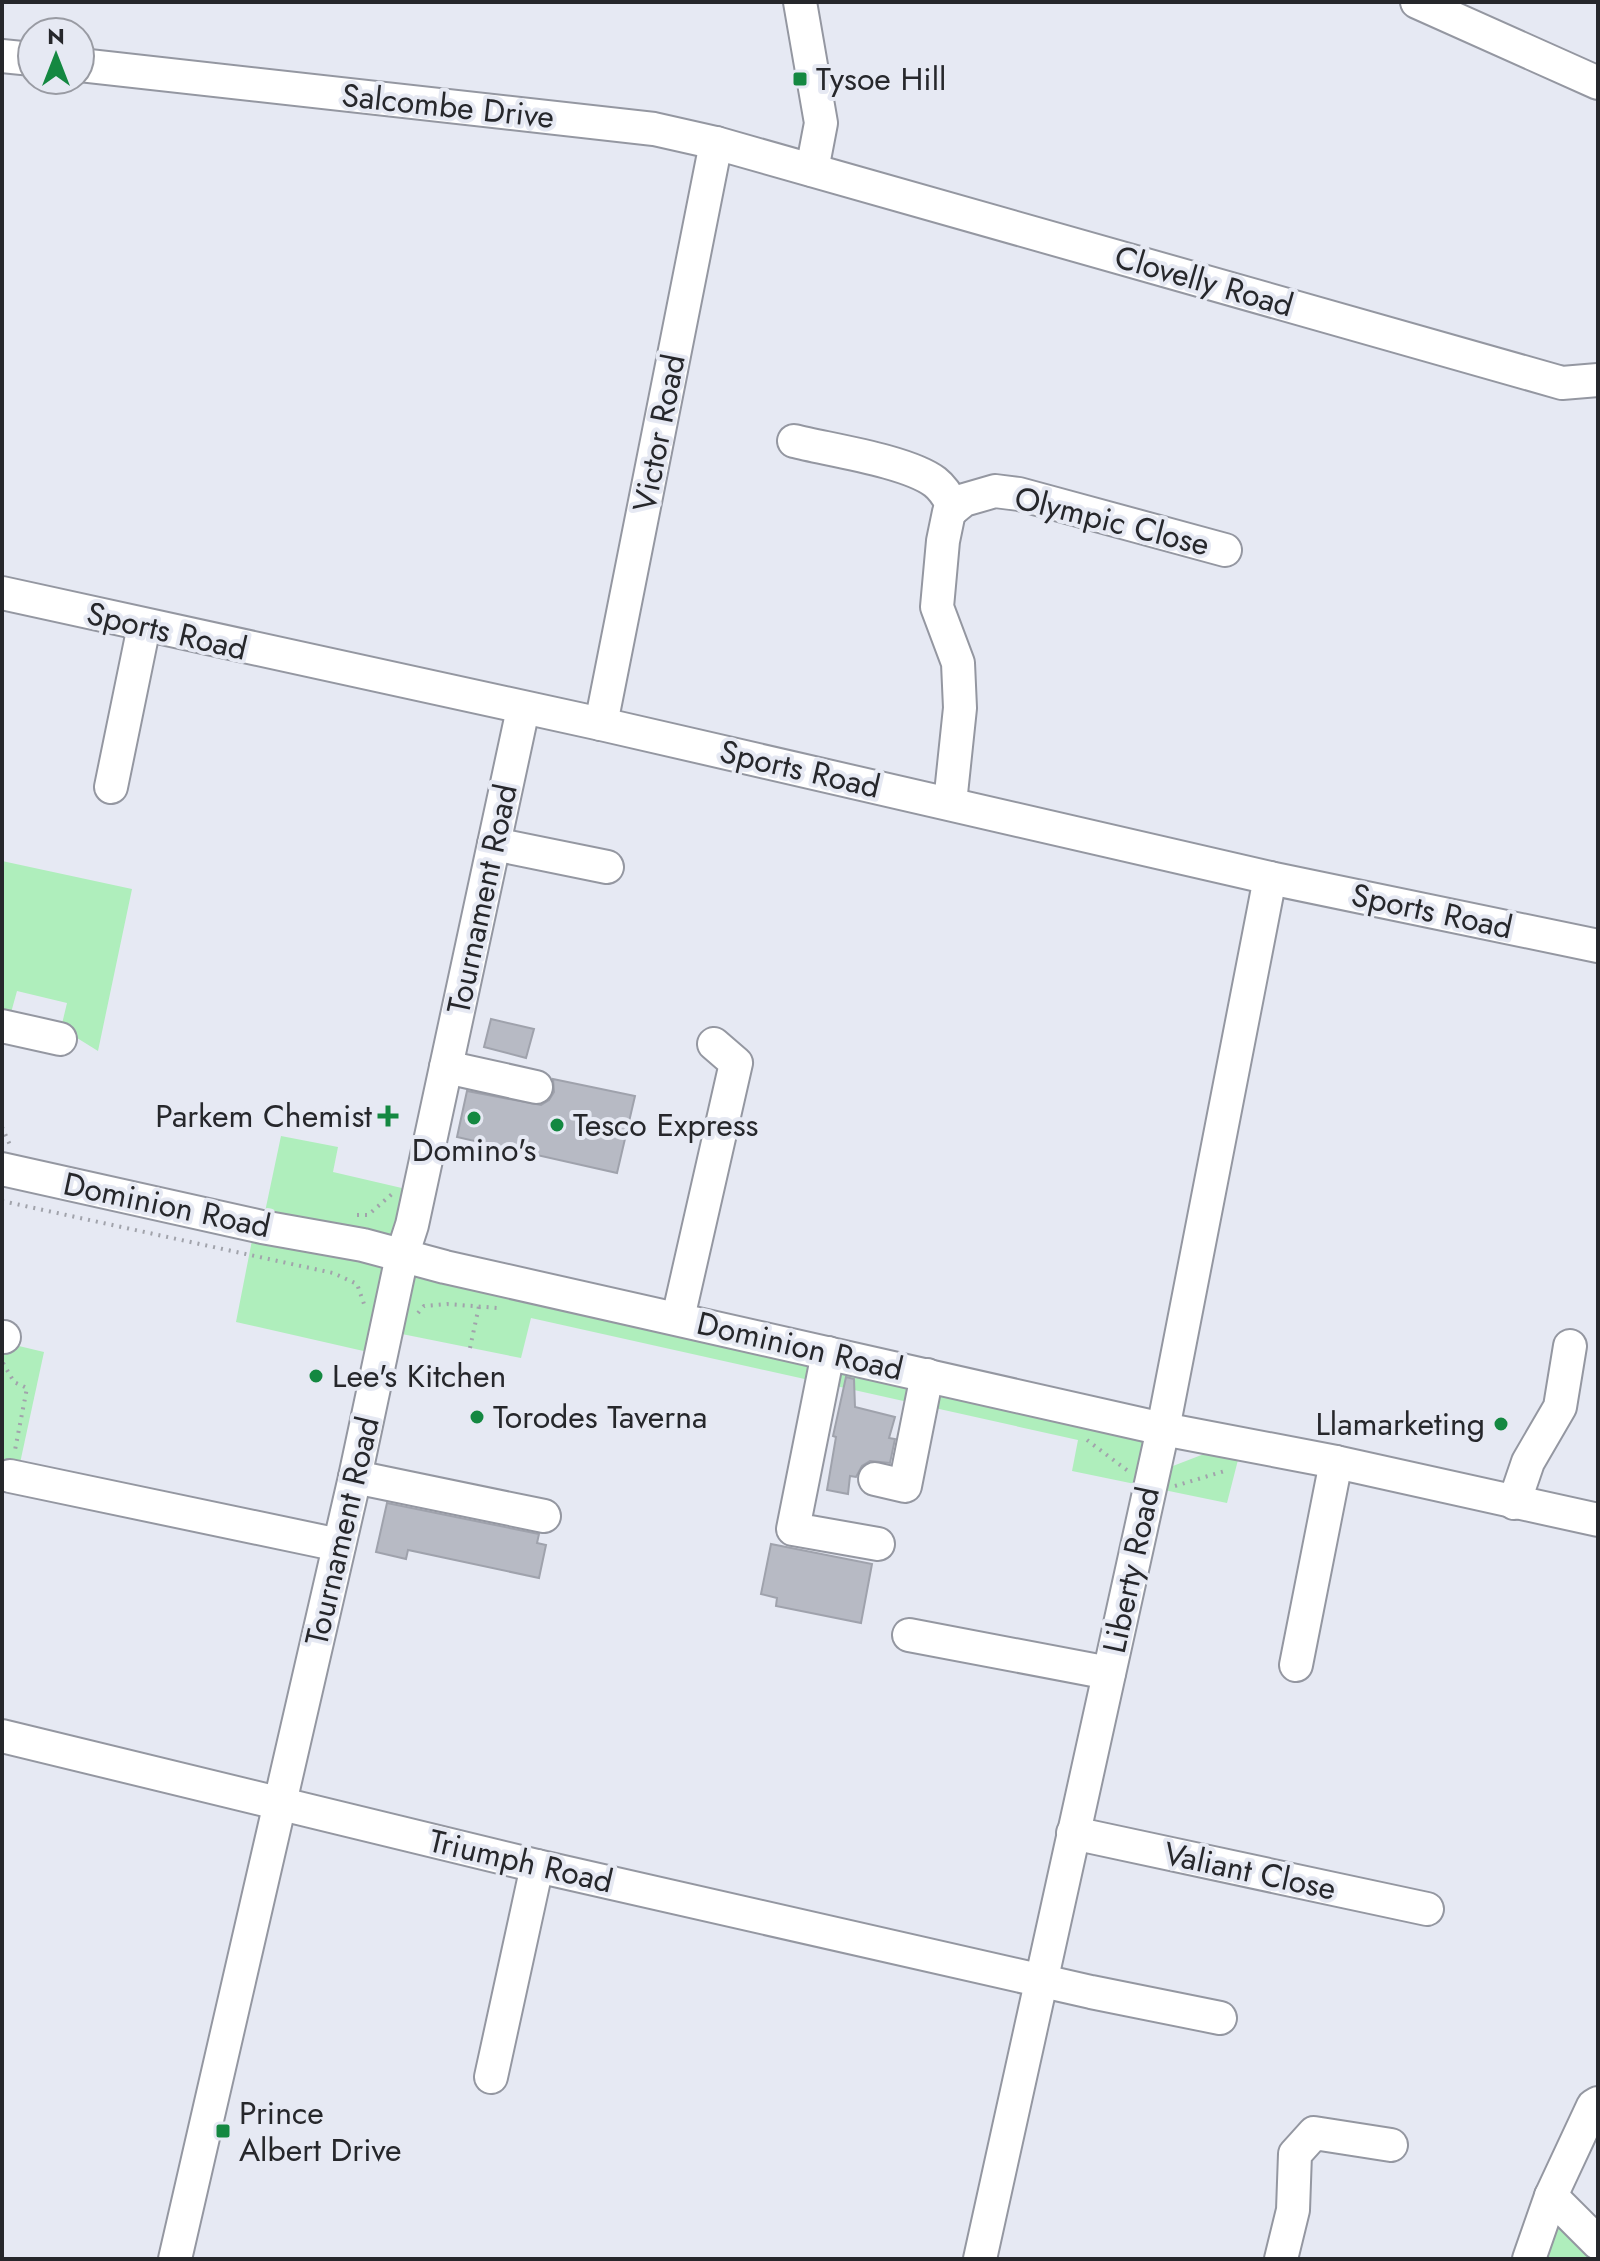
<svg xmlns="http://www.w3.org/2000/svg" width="1600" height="2261" viewBox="0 0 1600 2261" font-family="Jost,sans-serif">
  <rect width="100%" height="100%" fill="#e6e9f3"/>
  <g fill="#afeebc">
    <polygon points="2,861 132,889 98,1051 61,1028 67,1003 17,991 9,1020 2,1018"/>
    <polygon points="281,1136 338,1147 333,1172 419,1192 403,1255 1163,1429 1160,1471 1204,1454 1239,1456 1227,1503 1072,1471 1078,1440 531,1318 521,1358 387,1331 381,1355 236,1322 255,1225 262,1226"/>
    <polygon points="2,1342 44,1352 17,1477 2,1474"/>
    <polygon points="1551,2196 1598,2243 1598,2259 1529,2259"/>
  </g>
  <g fill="#b7bac4" stroke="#9fa2ac" stroke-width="2">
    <polygon points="491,1019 534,1029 526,1058 484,1047"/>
    <polygon points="553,1079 635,1096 617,1173 457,1137 467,1091 541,1105 549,1100 554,1092"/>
    <polygon points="846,1377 854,1379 855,1407 895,1417 889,1438 895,1439 890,1463 870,1461 862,1466 856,1477 850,1476 848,1494 827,1490 836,1437 833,1436"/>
    <polygon points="387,1503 539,1534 537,1543 546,1545 539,1578 408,1550 406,1559 376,1552"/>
    <polygon points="771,1544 872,1564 861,1623 776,1606 777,1598 761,1594"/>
  </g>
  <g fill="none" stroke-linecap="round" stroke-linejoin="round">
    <g stroke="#9497a1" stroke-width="36">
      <g id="minor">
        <polyline points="800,2 821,123 812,170"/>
        <polyline points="1417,2 1598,83"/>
        <polyline points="2,56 32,59"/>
        <polyline points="80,65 654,129 716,143 1562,383 1598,380"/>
        <path d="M794,441C830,450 907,461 935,482C944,489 949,498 954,508"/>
        <polyline points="2,593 601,724 1270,878 1598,946"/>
        <polyline points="601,724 716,143"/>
        <polyline points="111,787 144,626"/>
        <polyline points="950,803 960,708 958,663 937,607 943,541 949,512 964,500 995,491 1019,494 1225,550"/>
        <polyline points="494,844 607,867"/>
        <polyline points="2,1026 60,1039"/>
        <polyline points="446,1067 536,1087"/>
        <polyline points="2,1169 262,1227 363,1245 445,1267 1163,1429 1336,1462 1598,1520"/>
        <polyline points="678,1318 736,1063 714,1044"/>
        <polyline points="2,1337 4,1337"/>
        <polyline points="828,1353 793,1529 878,1544"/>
        <polyline points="10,1476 339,1545"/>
        <polyline points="355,1477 544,1516"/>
        <polyline points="875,1479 905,1486 927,1375"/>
        <polyline points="1514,1503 1528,1462 1560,1407 1570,1346"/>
        <polyline points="909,1635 1109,1673"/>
        <polyline points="1296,1665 1336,1462"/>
        <polyline points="2,1736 537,1866 1091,1992 1220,2018"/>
        <polyline points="1073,1833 1427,1909"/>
        <polyline points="491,2077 537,1866"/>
        <polyline points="1551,2196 1598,2243"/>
        <polyline points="175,2259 355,1477 402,1256 412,1225 523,709"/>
        <polyline points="980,2259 1163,1429 1270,878"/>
        <polyline points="1281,2259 1293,2210 1295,2154 1314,2133 1391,2145"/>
        <polyline points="1529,2259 1551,2196 1593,2106 1598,2103"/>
      </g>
    </g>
    <g stroke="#a1a3ab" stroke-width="4" stroke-dasharray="2 6" stroke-linecap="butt">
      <polyline points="2,1127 10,1145"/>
      <polyline points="2,1201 333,1273 357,1284 364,1304"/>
      <polyline points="357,1215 368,1215 392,1194"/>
      <polyline points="418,1313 424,1306 447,1304 498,1308"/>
      <polyline points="470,1348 479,1306"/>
      <polyline points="3,1363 14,1382 27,1388 15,1450"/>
      <polyline points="1087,1440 1128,1471"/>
      <polyline points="1175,1486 1228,1470"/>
    </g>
    <use href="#minor" stroke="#fff" stroke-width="32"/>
  </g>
  <g fill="#148841" stroke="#e6e9f3" stroke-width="3">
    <rect x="792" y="71" width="16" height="16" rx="4"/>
    <path d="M384 1104h8v8h8v8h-8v8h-8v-8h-8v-8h8z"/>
    <circle cx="474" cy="1118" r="8"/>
    <circle cx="557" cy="1125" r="8"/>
    <circle cx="316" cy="1376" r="8"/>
    <circle cx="477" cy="1417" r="8"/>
    <circle cx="1501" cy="1424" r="8"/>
    <rect x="215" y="2123" width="16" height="16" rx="4"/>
  </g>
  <g text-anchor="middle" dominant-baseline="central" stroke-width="8" stroke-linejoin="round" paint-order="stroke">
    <g font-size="32" fill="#26272b" stroke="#e6e9f3" text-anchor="start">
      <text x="816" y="79">Tysoe Hill</text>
      <text x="372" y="1116" text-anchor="end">Parkem Chemist</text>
      <text x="573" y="1125">Tesco Express</text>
      <text x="474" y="1150" text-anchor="middle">Domino's</text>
      <text x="332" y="1376">Lee's Kitchen</text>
      <text x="493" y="1417">Torodes Taverna</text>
      <text x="1485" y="1424" text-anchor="end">Llamarketing</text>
      <text x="239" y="2113">Prince<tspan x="239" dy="37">Albert Drive</tspan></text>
    </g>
    <g font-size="32" fill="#26272b" stroke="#e6e9f3">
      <text transform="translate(448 106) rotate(6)">Salcombe Drive</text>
      <text transform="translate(1204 281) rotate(16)">Clovelly Road</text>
      <text transform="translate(659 433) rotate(-79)">Victor Road</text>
      <text transform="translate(1112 521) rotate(14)">Olympic Close</text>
      <text transform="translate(167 631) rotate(13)">Sports Road</text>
      <text transform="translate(800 769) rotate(13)">Sports Road</text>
      <text transform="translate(482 899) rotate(-78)">Tournament Road</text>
      <text transform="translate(1432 911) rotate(12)">Sports Road</text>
      <text transform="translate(167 1205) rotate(12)">Dominion Road</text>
      <text transform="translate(800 1346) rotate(13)">Dominion Road</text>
      <text transform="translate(342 1531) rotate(-77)">Tournament Road</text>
      <text transform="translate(1131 1570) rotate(-78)">Liberty Road</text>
      <text transform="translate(521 1861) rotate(13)">Triumph Road</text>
      <text transform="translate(1250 1871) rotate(12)">Valiant Close</text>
    </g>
  </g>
  <rect width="1600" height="2261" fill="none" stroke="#26272b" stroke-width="8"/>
  <g transform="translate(56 56)"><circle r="38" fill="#e6e9f3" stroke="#999ba3" stroke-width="2"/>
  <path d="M0-6L14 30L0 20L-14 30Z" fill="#148841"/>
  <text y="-12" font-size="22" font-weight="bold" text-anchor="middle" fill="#26272b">N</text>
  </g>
</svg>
